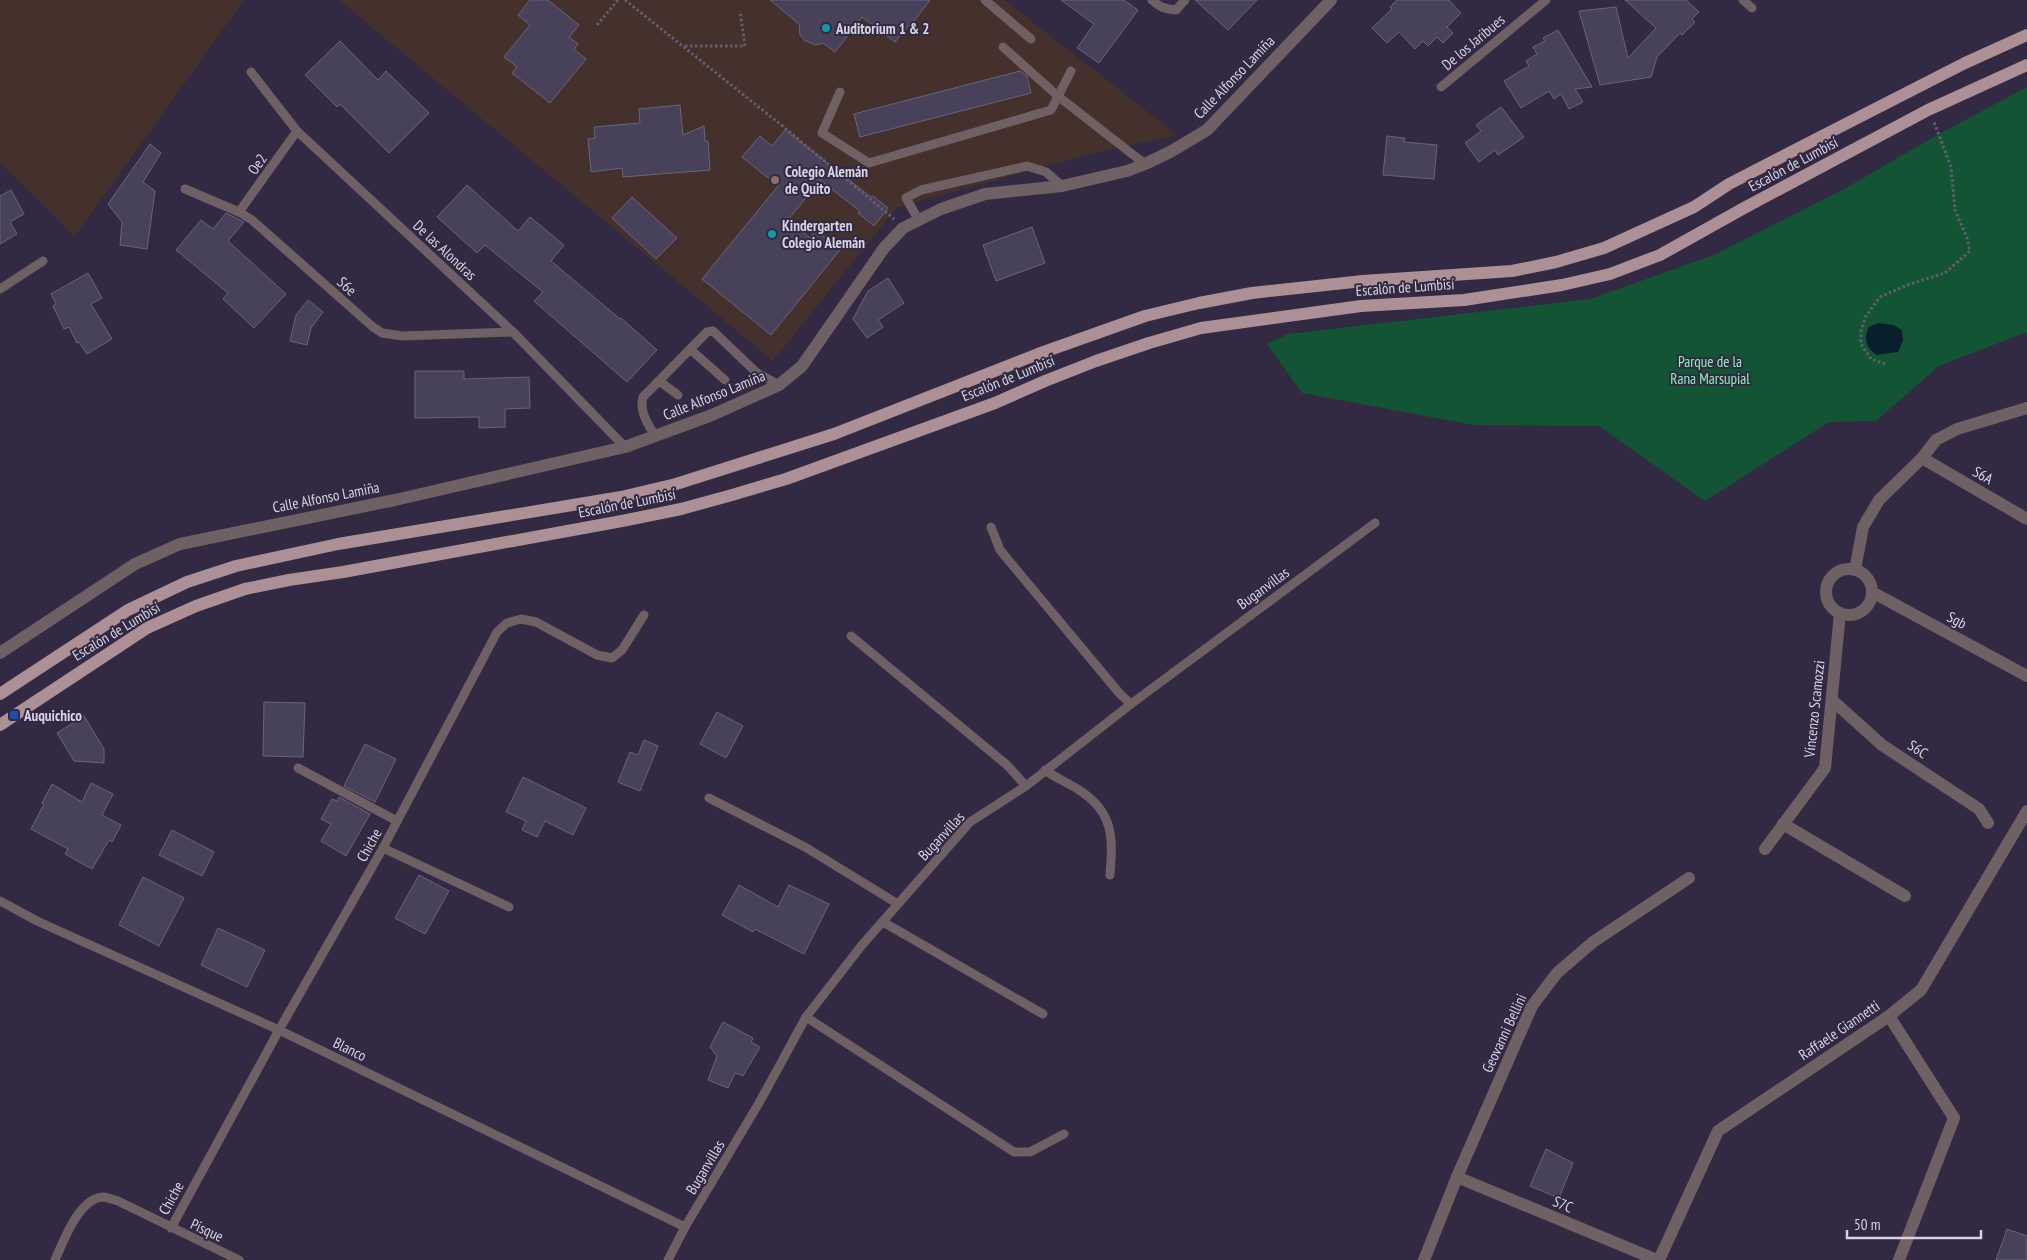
<svg xmlns="http://www.w3.org/2000/svg" width="2027" height="1260" viewBox="0 0 2027 1260" font-family="'PT Sans Narrow',sans-serif">
  <rect width="100%" height="100%" fill="#312a42"/>
  <g fill="#45312c">
    <polygon points="0,0 244,0 75,236 0,163"/>
    <polygon points="339,0 1005,0 1177,135 1094,153 897,207 773,361"/>
  </g>
  <polygon fill="#135434" points="2027,87 2027,332 1939,366 1876,421 1829,422 1705,501 1599,426 1474,425 1302,393 1267,344 1288,334 1590,299 1714,255 1844,189 1939,134"/>
  <path fill="#07202b" d="M1878,323L1893,325L1902,330L1903,340L1898,352L1876,355C1866,347 1863,339 1869,327Z"/>
  <g fill="#474159" stroke="#6a637e">
    <polygon points="530,0 548,0 579,25 569,37 578,44 574,49 586,59 550,103 512,73 517,67 504,57 530,25 518,15"/>
    <polygon points="770,0 930,0 910,26 909,25 895,42 862,17 835,52 823,43 815,45 804,40 800,35 799,24"/>
    <polygon points="1061,0 1124,0 1138,10 1099,63 1077,48 1094,24"/>
    <polygon points="1195,0 1257,0 1228,30"/>
    <polygon points="1397,0 1449,0 1461,13 1447,27 1453,33 1443,43 1437,37 1428,46 1423,41 1415,49 1399,32 1387,43 1372,28 1392,9 1390,7"/>
    <polygon points="1625,0 1686,0 1699,12 1692,19 1695,22 1682,35 1680,33 1657,57 1651,77 1600,85 1579,11 1616,7 1628,58 1656,28"/>
    <polygon points="1558,30 1592,87 1575,89 1583,102 1569,109 1561,94 1554,99 1549,91 1521,108 1504,81 1529,66 1526,61 1537,54 1533,47 1545,41 1543,38"/>
    <polygon points="340,41 378,80 386,71 429,113 389,153 340,104 337,107 305,75"/>
    <polygon points="1020,71 1027,76 1031,93 860,137 854,114"/>
    <polygon points="680,105 683,135 704,126 705,141 708,141 710,170 623,177 622,168 591,172 588,139 595,138 594,127 640,123 639,109"/>
    <polygon points="1501,107 1524,137 1498,155 1495,150 1479,162 1465,143 1481,131 1476,125"/>
    <polygon points="785,130 871,197 873,196 888,208 874,226 858,213 860,211 820,180 788,220 810,238 816,230 840,250 771,335 702,279 778,186 742,157 760,136 772,146"/>
    <polygon points="1387,136 1405,138 1404,142 1437,145 1434,179 1383,175"/>
    <polygon points="150,144 161,153 143,182 155,191 147,249 120,245 122,222 108,204"/>
    <polygon points="467,185 518,231 530,217 564,245 551,261 620,319 621,318 657,350 627,382 534,301 543,292 485,245 477,253 437,217"/>
    <polygon points="11,190 24,214 10,222 17,234 0,244 0,196"/>
    <polygon points="632,197 677,238 656,259 612,218"/>
    <polygon points="226,213 244,222 228,241 286,294 254,328 223,299 228,293 176,250 201,220 213,229"/>
    <polygon points="1032,227 1045,263 996,281 983,245"/>
    <polygon points="88,273 102,298 91,304 112,339 87,354 79,342 77,343 69,327 64,329 53,306 56,304 51,294"/>
    <polygon points="888,278 904,303 878,320 883,327 867,338 853,319 868,291"/>
    <polygon points="308,300 323,312 311,328 307,345 290,341 296,315"/>
    <polygon points="415,371 464,371 464,379 529,377 530,408 505,409 505,427 479,428 479,417 415,418"/>
    <polygon points="264,702 305,703 303,757 263,756"/>
    <polygon points="717,712 743,726 726,758 700,744"/>
    <polygon points="84,716 104,749 104,763 74,761 57,733"/>
    <polygon points="644,740 658,746 640,791 618,782 630,752 638,755"/>
    <polygon points="365,744 396,759 375,802 344,786"/>
    <polygon points="523,777 586,808 573,835 545,821 537,837 522,830 526,821 506,812"/>
    <polygon points="91,783 113,794 102,815 121,825 112,842 109,840 92,869 65,854 68,849 31,829 44,804 42,803 52,784 82,802"/>
    <polygon points="339,797 370,814 346,856 321,841 331,824 321,819 332,799 337,801"/>
    <polygon points="172,830 214,852 202,876 159,855"/>
    <polygon points="419,875 449,891 425,934 395,918"/>
    <polygon points="143,877 184,898 159,946 119,925"/>
    <polygon points="739,885 778,907 789,885 829,904 804,954 755,929 753,932 722,915"/>
    <polygon points="218,928 265,950 247,987 201,965"/>
    <polygon points="723,1022 753,1038 751,1042 760,1047 743,1076 735,1073 728,1088 708,1080 717,1056 710,1047"/>
    <polygon points="1546,1149 1573,1163 1559,1198 1530,1186"/>
    <polygon points="2007,1229 2027,1236 2027,1260 1996,1260"/>
  </g>
  <g fill="none" stroke-linecap="round" stroke-linejoin="round">
    <g stroke="#635d72" stroke-width="3" stroke-dasharray="2.5 2.5" stroke-linecap="butt">
      <polyline points="625,0 785,128 894,219"/>
      <polyline points="597,25 618,0"/>
      <polyline points="685,46 745,46 740,11"/>
      <polyline points="1885,364 1871,359 1861,344 1861,331 1866,316 1880,297 1910,284 1945,273 1970,251 1967,238 1955,210 1951,167 1934,122"/>
    </g>
    <g stroke="#6e6063" stroke-width="9">
      <polyline points="985,0 1031,39"/>
      <path d="M1152,0C1159,7 1165,9 1176,10L1185,0"/>
      <polyline points="1743,0 1752,8"/>
      <polyline points="1003,47 1059,97 1145,164"/>
      <polyline points="251,72 297,131 513,332 625,447"/>
      <polyline points="1441,87 1546,0"/>
      <polyline points="840,92 822,133 869,163 1051,110 1071,71"/>
      <polyline points="185,189 239,212 252,220 373,327 382,333 403,336 513,332"/>
      <polyline points="239,212 297,131"/>
      <polyline points="918,219 906,198 921,190 1027,166 1046,172 1062,186"/>
      <polyline points="0,289 43,261"/>
      <polyline points="690,349 725,380"/>
      <polyline points="659,381 678,395"/>
      <path d="M655,436C648,424 639,412 643,397L707,332L713,331L757,373L779,385"/>
      <polyline points="991,527 1000,550 1120,694 1131,704"/>
      <polyline points="851,636 1007,765 1026,786"/>
      <polyline points="298,768 397,821"/>
      <path d="M1045,770C1056,778 1068,783 1079,790C1114,812 1113,838 1110,875"/>
      <polyline points="709,798 805,847 898,904"/>
      <polyline points="383,848 509,907"/>
      <polyline points="0,901 37,921 279,1030 685,1227"/>
      <polyline points="883,922 1043,1014"/>
      <polyline points="806,1017 1014,1152 1030,1152 1064,1134"/>
      <polyline points="171,1228 279,1030 383,848 497,632 507,623 521,619 536,622 597,655 612,658 622,650 644,615"/>
      <path d="M55,1260C63,1242 79,1198 103,1197C107,1197 113,1200 118,1201L239,1260"/>
      <polyline points="668,1260 685,1227 759,1103 806,1017 862,945 970,822 1026,786 1131,704 1375,523"/>
    </g>
    <g stroke="#6e6063" stroke-width="12">
      <polyline points="1922,458 2027,519"/>
      <circle cx="1849" cy="592" r="23"/>
      <polyline points="1855,570 1863,527 1879,500 1922,458 1936,440 1957,429 2027,408"/>
      <polyline points="1872,592 2027,676"/>
      <polyline points="1832,700 1882,745 1979,809 1988,823"/>
      <polyline points="1783,824 1905,896"/>
      <polyline points="1765,849 1825,768 1840,613"/>
      <polyline points="1889,1016 1954,1118 1899,1260"/>
      <polyline points="1457,1177 1657,1260"/>
      <polyline points="1424,1260 1457,1177 1532,1006 1557,973 1593,942 1689,878"/>
      <polyline points="1659,1260 1718,1131 1889,1016 1921,990 2027,811"/>
    </g>
    <polyline stroke="#6e6063" stroke-width="12" points="0,653 135,564 180,544 395,500 625,447 712,415 779,385 802,366 884,248 903,228 941,209 985,194 1062,186 1127,171 1145,164 1170,152 1207,130 1331,0"/>
    <g stroke="#ad9095" stroke-width="12">
      <polyline points="0,694 128,610 187,582 236,566 338,544 621,497 676,484 834,434 1038,354 1145,316 1199,303 1252,293 1363,281 1512,271 1556,262 1604,248 1694,207 1729,184 1828,133 1965,63 2027,35"/>
      <polyline points="0,725 147,628 196,606 245,589 289,580 343,572 622,521 681,509 732,495 786,479 995,403 1045,381 1096,361 1149,343 1201,328 1361,306 1464,300 1562,285 1610,274 1660,255 1744,208 1928,110 2027,65"/>
    </g>
  </g>
  <g fill="#0f9aa8" stroke="#312a42" stroke-width="2">
    <circle cx="826" cy="28" r="5"/>
    <circle cx="772" cy="234" r="5"/>
  </g>
  <circle fill="#8d6e63" stroke="#312a42" stroke-width="2" cx="775" cy="180" r="5"/>
  <rect fill="#1a4fb4" stroke="#312a42" stroke-width="2" x="9" y="710" width="10" height="10" rx="2.5"/>
  <g text-anchor="middle" dominant-baseline="central" stroke-width="4" stroke-linejoin="round" paint-order="stroke">
    <g font-size="15" font-weight="bold" fill="#d7d3e2" stroke="#312a42" text-anchor="start">
      <text x="836" y="28">Auditorium 1 &amp; 2</text>
      <text x="785" y="171">Colegio Alemán<tspan x="785" dy="17">de Quito</tspan></text>
      <text x="782" y="225">Kindergarten<tspan x="782" dy="17">Colegio Alemán</tspan></text>
      <text x="24" y="715">Auquichico</text>
    </g>
    <g font-size="15" fill="#d7d3e2" stroke="#312a42">
      <text transform="translate(1473 42) rotate(-40)">De los Jaribues</text>
      <text transform="translate(1234 77) rotate(-46)">Calle Alfonso Lamiña</text>
      <text transform="translate(257 164) rotate(-55)">Oe2</text>
      <text transform="translate(1793 164) rotate(-28)">Escalón de Lumbisí</text>
      <text transform="translate(445 250) rotate(43)">De las Alondras</text>
      <text transform="translate(347 286) rotate(42)">S6e</text>
      <text transform="translate(1405 287) rotate(-4)">Escalón de Lumbisí</text>
      <text transform="translate(1008 378) rotate(-22)">Escalón de Lumbisí</text>
      <text transform="translate(714 395) rotate(-22)">Calle Alfonso Lamiña</text>
      <text transform="translate(1983 475) rotate(30)">S6A</text>
      <text transform="translate(326 497) rotate(-11)">Calle Alfonso Lamiña</text>
      <text transform="translate(627 503) rotate(-11)">Escalón de Lumbisí</text>
      <text transform="translate(1263 588) rotate(-36)">Buganvillas</text>
      <text transform="translate(1957 620) rotate(28)">Sgb</text>
      <text transform="translate(116 631) rotate(-31)">Escalón de Lumbisí</text>
      <text transform="translate(1814 709) rotate(-84)">Vincenzo Scamozzi</text>
      <text transform="translate(1918 749) rotate(34)">S6C</text>
      <text transform="translate(941 836) rotate(-47)">Buganvillas</text>
      <text transform="translate(369 845) rotate(-61)">Chiche</text>
      <text transform="translate(1839 1030) rotate(-34)">Raffaele Giannetti</text>
      <text transform="translate(1504 1033) rotate(-65)">Geovanni Bellini</text>
      <text transform="translate(350 1049) rotate(26)">Blanco</text>
      <text transform="translate(705 1167) rotate(-59)">Buganvillas</text>
      <text transform="translate(171 1198) rotate(-61)">Chiche</text>
      <text transform="translate(1563 1204) rotate(23)">S7C</text>
      <text transform="translate(207 1230) rotate(25)">Pisque</text>
    </g>
    <g font-size="15" fill="#8defb5" stroke="#312a42">
      <text x="1710" y="361">Parque de la<tspan x="1710" dy="17">Rana Marsupial</tspan></text>
    </g>
  </g>
  <path d="M1847 1230v8h134v-8" fill="none" stroke="#d7d3e2" stroke-width="2.5"/>
  <text x="1854" y="1230" font-size="15" fill="#d7d3e2" stroke="#312a42" stroke-width="4" paint-order="stroke">50 m</text>
</svg>
